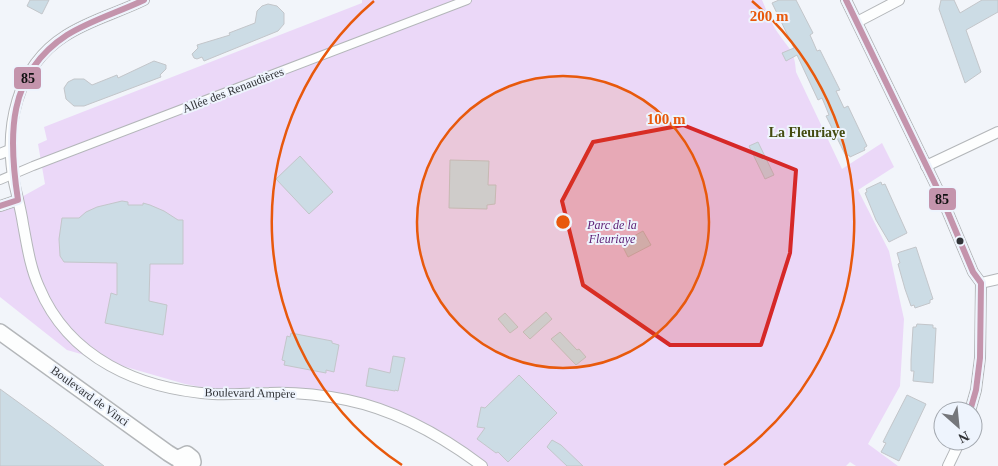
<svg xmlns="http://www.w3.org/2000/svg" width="998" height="466" viewBox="0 0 998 466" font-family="'Times New Roman',serif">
  <rect width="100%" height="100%" fill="#f2f5fa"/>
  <path fill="#ebd8f8" d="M362,0H762C767,11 771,23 778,33C789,49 795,51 796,72L842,169L882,143L894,167L858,190L889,251L904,319L900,386L868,444L898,466H856L850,462L846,466H479L434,429L345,394L266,387L217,390L185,384L67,350L0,297V209L45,184L38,144L47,140L44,127L362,3Z"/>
  <g fill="#ccdce5" stroke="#c3c6ca">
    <polygon points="30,0 49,0 42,14 27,6"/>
    <polygon points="779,0 796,0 813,33 810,35 814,44 817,51 820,50 840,90 836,91 844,108 848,106 867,146 864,148 865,150 850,157 849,155 846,156 826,116 829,115 825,105 822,98 818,100 797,55 786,61 782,53 794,48 772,3"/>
    <polygon points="941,0 954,0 960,13 982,0 998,0 998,12 966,30 981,72 965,83 939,9"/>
    <polygon points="268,4 277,6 284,13 284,24 278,31 204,61 202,57 197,59 194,58 192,54 198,48 197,45 230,35 229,33 255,23 257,11 262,6"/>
    <polygon points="154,61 166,65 166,69 160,75 161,77 84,106 74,106 66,99 64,88 68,82 74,79 84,79 92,85 117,75 118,78"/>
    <polygon points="758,142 774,175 765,179 749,146"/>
    <polygon points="300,156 333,192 309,214 276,179"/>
    <polygon points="450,160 489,161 488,185 496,185 495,204 487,205 487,209 449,208"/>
    <polygon points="881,182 882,185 885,184 907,233 889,242 876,220 865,193 867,192 866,189"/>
    <polygon points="122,201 128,202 128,205 143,205 143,203 150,205 164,211 178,220 183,220 183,264 150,264 149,301 167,305 163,335 105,323 111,293 117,295 117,263 64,262 60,256 59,239 62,218 79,218 86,212 97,207"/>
    <polygon points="643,231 651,245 628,257 621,243"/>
    <polygon points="916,247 933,299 930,300 930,303 915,308 914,305 911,306 905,289 898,264 900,263 897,253"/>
    <polygon points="546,312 552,319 530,339 523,332"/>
    <polygon points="505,313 518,327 510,333 498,319"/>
    <polygon points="917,324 933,325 933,328 936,328 933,383 913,381 914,371 911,371 911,360 913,327 916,327"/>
    <polygon points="560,332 577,350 579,349 586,357 576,365 551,339"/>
    <polygon points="291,333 332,341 332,343 339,345 334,372 326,370 326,373 284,365 285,361 282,360 287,336 290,337"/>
    <polygon points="393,356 405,358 398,391 395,390 395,391 366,386 369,368 390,373"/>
    <polygon points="519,375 557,413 508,462 498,452 496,453 477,439 485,428 477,427 481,407 485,408"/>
    <polygon points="0,389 51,426 104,466 0,466"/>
    <polygon points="907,395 926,404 899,461 881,452 886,443 883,442 888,432"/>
    <polygon points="552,440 561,445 583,466 567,466 547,447"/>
  </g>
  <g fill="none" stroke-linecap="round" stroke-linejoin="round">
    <g stroke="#b3b6b9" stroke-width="10">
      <polyline id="pedestrian" points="0,180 33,166 467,0"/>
    </g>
    <g stroke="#b3b6b9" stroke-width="12">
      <g id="minor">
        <path d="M144,0C118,13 89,20 65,36C16,67 4,128 14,182C17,196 21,210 23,224C27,245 30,267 39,287C69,359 140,389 213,394C232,395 251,393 269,393C295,392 322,395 347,400C396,410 442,436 482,466"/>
        <polyline points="846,0 941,196 973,272 981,283 980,358 976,390 970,411"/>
        <polyline points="857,22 899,0"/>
        <polyline points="0,154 12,149"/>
        <polyline points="926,166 998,132"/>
        <polyline points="0,206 18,200"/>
        <polyline points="981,283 998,279"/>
        <polyline points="948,466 960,441"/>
      </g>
    </g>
    <g stroke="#b3b6b9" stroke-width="18">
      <g id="secondary">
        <polyline points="0,332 168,453 176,458 181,457"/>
        <polyline points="181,465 181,457 187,454 192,458 193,462 191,466"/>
      </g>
    </g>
    <use href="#pedestrian" stroke="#fdfefe" stroke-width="8"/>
    <use href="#minor" stroke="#fdfefe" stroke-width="10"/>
    <use href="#secondary" stroke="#fdfefe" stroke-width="15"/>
    <g stroke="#eef4fd" stroke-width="10">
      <g id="bus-1">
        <polyline points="846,0 941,196 973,272 981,283 980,358 976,390 970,411"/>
        <path d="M0,206L18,200C8,136 7,74 67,35C91,20 119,12 144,0"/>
      </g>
    </g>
    <use href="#bus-1" stroke="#c494ac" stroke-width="6"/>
  </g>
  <path fill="#d62828" fill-opacity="0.2" stroke="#d62828" stroke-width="4" stroke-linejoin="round" d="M683,125L796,170L790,253L761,345H670L583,285L562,201L593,142Z"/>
  <circle cx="563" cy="222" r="146" fill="#e8590c" fill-opacity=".12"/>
  <g fill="none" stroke="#e8590c" stroke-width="2.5">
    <circle cx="563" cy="222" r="146"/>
    <path d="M402 465A291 291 0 0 1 374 1M752 1A291 291 0 0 1 724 465"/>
  </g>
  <circle fill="#313337" stroke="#eef4fd" stroke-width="2" cx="960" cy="241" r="4.5"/>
  <g text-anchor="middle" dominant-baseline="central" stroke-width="4" stroke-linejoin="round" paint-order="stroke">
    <g font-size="12" fill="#313337" stroke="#eef4fd">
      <text transform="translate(233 90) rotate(-21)">Allée des Renaudières</text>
      <text transform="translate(250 393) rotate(1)">Boulevard Ampère</text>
      <text transform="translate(90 396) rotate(36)">Boulevard de Vinci</text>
    </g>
    <g font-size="12" font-style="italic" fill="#5e2176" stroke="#eef4fd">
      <text x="612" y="225">Parc de la<tspan x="612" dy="14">Fleuriaye</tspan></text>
    </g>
    <g font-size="14" font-weight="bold" fill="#434b10" stroke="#eef4fd">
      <text x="807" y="132">La Fleuriaye</text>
    </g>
  </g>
  <circle cx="563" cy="222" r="8" fill="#e8590c" stroke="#eef4fd" stroke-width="2.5"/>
  <g font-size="15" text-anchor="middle" font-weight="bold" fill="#e8590c" stroke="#eef4fd" stroke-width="4" stroke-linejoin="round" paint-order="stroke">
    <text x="769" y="21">200 m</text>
    <text x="666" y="124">100 m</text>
  </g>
  <g stroke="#eef4fd" stroke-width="2">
    <rect x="13" y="66" width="29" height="24" rx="5" fill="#c494ac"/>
    <rect x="928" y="187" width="29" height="24" rx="5" fill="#c494ac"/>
  </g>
  <g font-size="14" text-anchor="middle" font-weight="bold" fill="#111">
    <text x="28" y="83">85</text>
    <text x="942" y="204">85</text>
  </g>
  <g transform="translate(958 426) rotate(153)"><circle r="24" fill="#eef4fd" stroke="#a2a7ae"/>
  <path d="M0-4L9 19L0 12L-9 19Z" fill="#75777b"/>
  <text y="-8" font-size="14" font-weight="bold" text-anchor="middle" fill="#313337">N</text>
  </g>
</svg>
